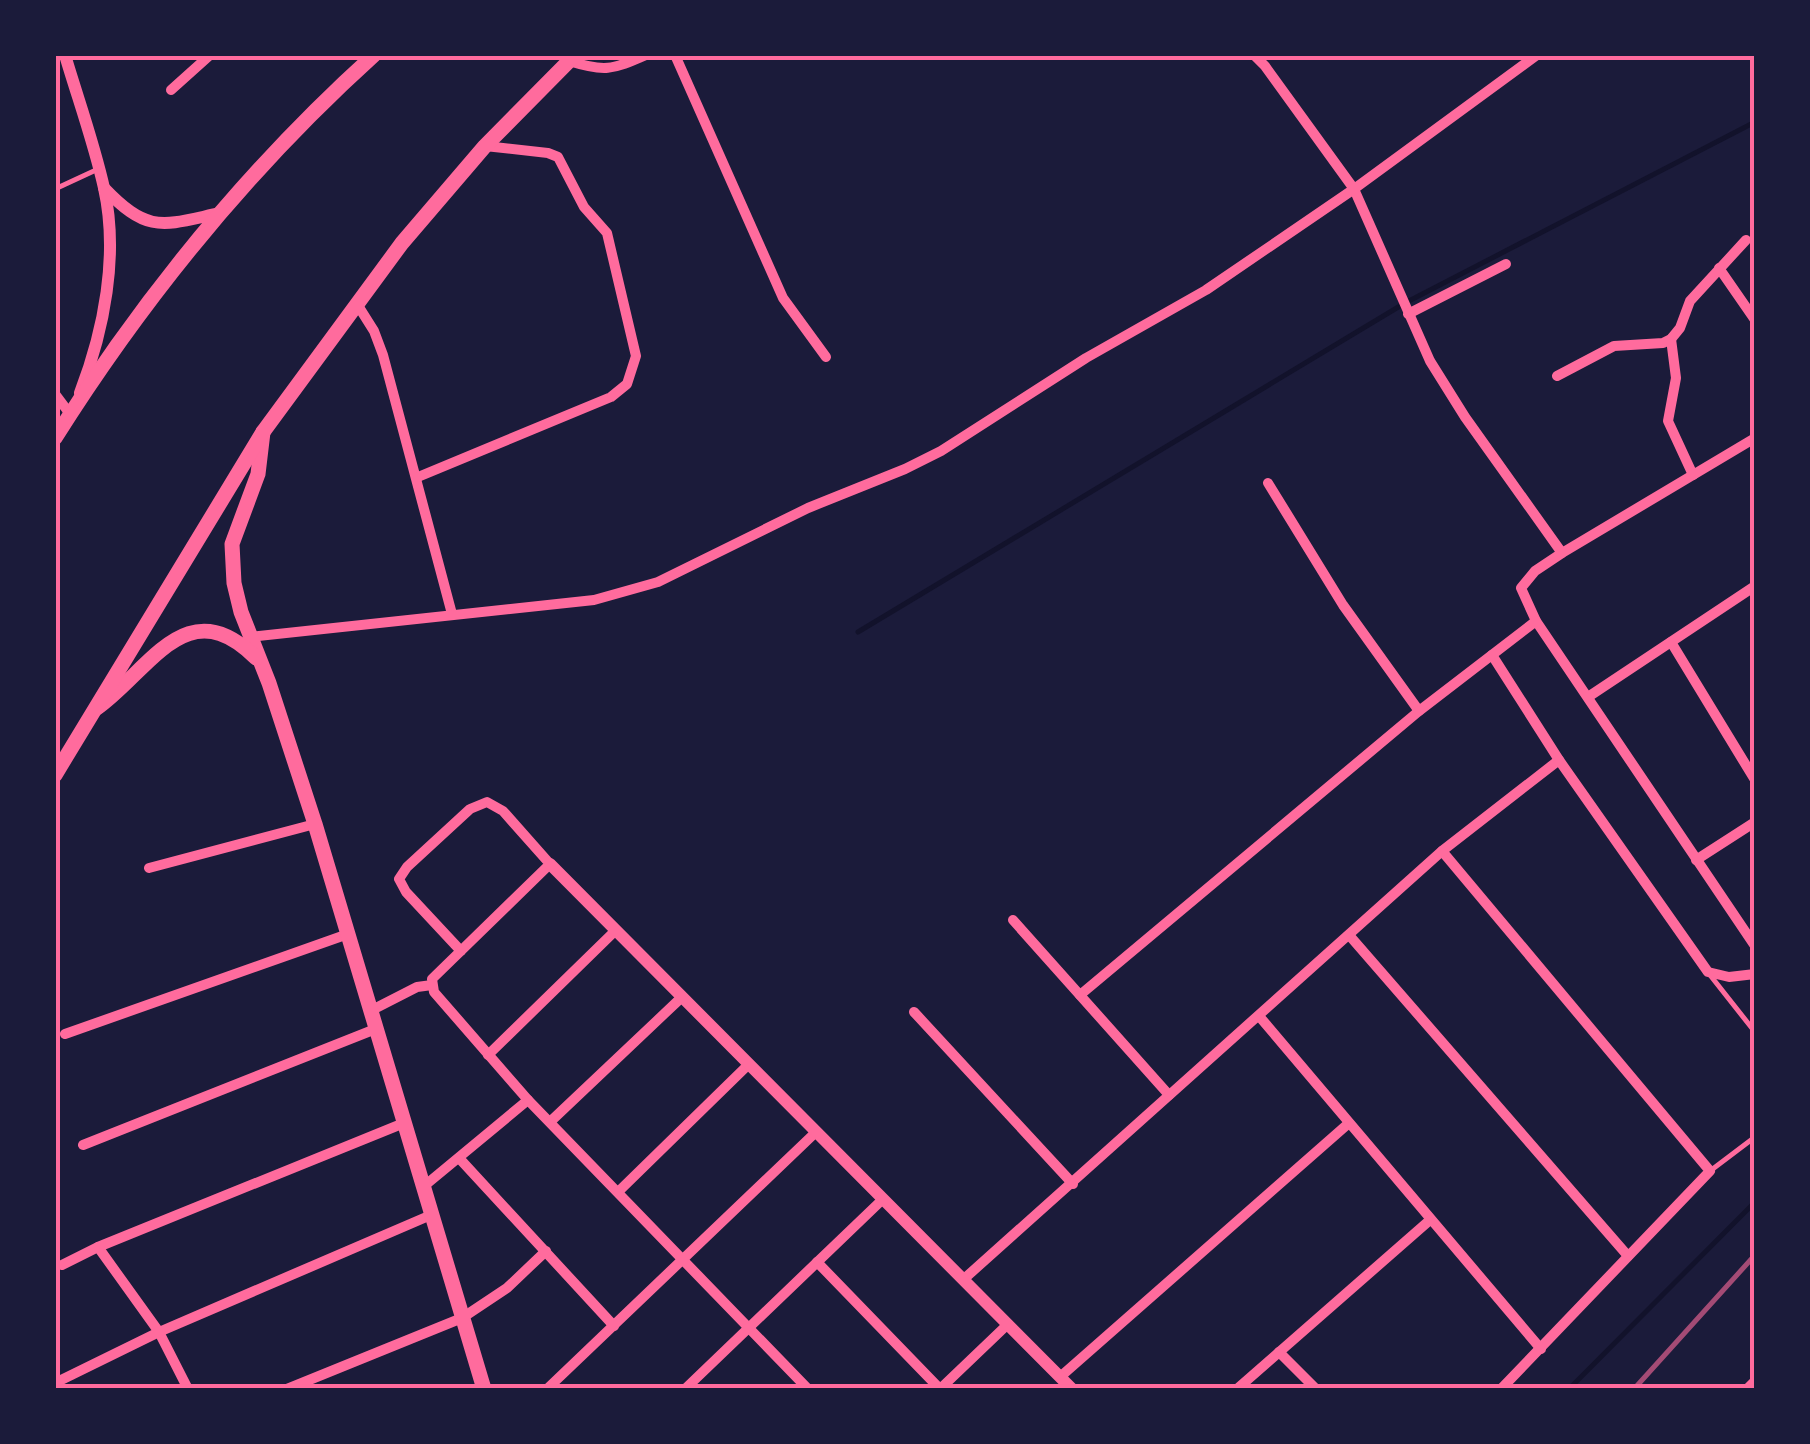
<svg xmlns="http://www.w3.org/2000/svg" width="1810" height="1444" viewBox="0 0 1810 1444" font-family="Roboto,sans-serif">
  <rect width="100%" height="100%" fill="#1b1b3a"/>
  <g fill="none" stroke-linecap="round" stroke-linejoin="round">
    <g stroke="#12122b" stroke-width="5">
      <polyline points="858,632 1405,303 1755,122"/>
      <polyline points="1569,1389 1755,1202"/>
    </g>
    <g stroke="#ff6b9d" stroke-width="5">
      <polyline points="55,189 96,170"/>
      <polyline points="1710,975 1755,1032"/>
      <polyline points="1710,1171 1755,1137"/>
    </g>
    <g stroke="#ff6b9d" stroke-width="10">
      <polyline points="675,55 783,298 826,357"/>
      <polyline points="1254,55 1265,66 1354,189 1430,361 1465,417 1562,553"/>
      <path d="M569,61C604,72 612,70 646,55"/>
      <polyline points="171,90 210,55"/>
      <polyline points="1719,268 1755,320"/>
      <polyline points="357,304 374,331 383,355 452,614"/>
      <polyline points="1408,314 1506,264"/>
      <polyline points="1671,339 1676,378 1668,421 1693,475"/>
      <polyline points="1557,376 1614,346 1663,343 1671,339 1680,328 1690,301 1746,240"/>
      <polyline points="55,394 70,414"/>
      <polyline points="1755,438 1562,553 1535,571 1521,588 1536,621 1755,946"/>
      <polyline points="418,477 611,397 627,384 636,356 607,233 584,207 558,157 548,153 485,146"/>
      <polyline points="1268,483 1343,605 1419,711"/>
      <polyline points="250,637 594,600 658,582 808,508 905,469 941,451 1086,358 1206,290 1354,189 1537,55"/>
      <polyline points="1671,642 1755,780"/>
      <polyline points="1492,655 1559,760 1708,972 1729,977 1755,974"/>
      <polyline points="1588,697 1755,586"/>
      <polyline points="1442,851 1710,1171 1501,1389"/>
      <polyline points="1696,860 1755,822"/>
      <polyline points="149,868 315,824"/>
      <polyline points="1013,920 1169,1095"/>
      <polyline points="1349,935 1628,1256"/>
      <polyline points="461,951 406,892 399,879 407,867 470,809 487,802 503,811 550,864 432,979 434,992 528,1100 808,1389"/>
      <polyline points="1080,995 1419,711 1536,621"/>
      <polyline points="372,1010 417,987 432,985"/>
      <polyline points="914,1012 1073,1184"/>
      <polyline points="1259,1016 1541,1349"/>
      <polyline points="65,1034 348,934"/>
      <polyline points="488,1055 616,930"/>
      <polyline points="551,1121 682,997"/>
      <polyline points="83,1145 378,1028"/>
      <polyline points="459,1158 614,1326"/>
      <polyline points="423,1187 528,1100"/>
      <polyline points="618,1192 749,1064"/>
      <polyline points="98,1247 159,1332 188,1389"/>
      <polyline points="817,1262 940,1389"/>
      <polyline points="62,1265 98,1247 404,1123"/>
      <polyline points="965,1278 1442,851 1559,760"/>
      <polyline points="1279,1352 1316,1389"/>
      <polyline points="1060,1377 1349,1123"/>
      <polyline points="55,1383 159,1332 431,1215"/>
      <polyline points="287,1389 462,1318 507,1288 546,1251"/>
      <polyline points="547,1389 816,1132"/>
      <polyline points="685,1389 883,1199"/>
      <polyline points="940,1389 1008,1324"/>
      <polyline points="1237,1389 1430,1220"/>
      <polyline points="1747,1389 1755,1381"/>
    </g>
    <g stroke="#ff6b9d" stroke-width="12">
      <path d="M65,55C78,99 94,143 104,188C119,255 104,330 80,393"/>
      <path d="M104,188C149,235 163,225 221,213"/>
      <polyline points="550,864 1072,1389"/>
    </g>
    <g stroke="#ff6b9d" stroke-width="15">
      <polyline points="263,432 258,474 232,544 234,583 241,612 269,683 315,824 484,1389"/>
      <path d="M97,708C150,670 187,589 256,658"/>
    </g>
    <g stroke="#ff6b9d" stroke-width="15">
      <path d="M55,438C144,297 250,167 374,55"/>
      <polyline points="55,775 263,432 402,243 485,146 575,55"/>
    </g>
    <polyline stroke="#a44b75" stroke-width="5" points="1634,1389 1755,1255"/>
  </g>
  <rect width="1810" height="1444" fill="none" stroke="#1b1b3a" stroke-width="115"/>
  <rect x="58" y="58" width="1694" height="1328" fill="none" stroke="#ff6b9d" stroke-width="4"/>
</svg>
